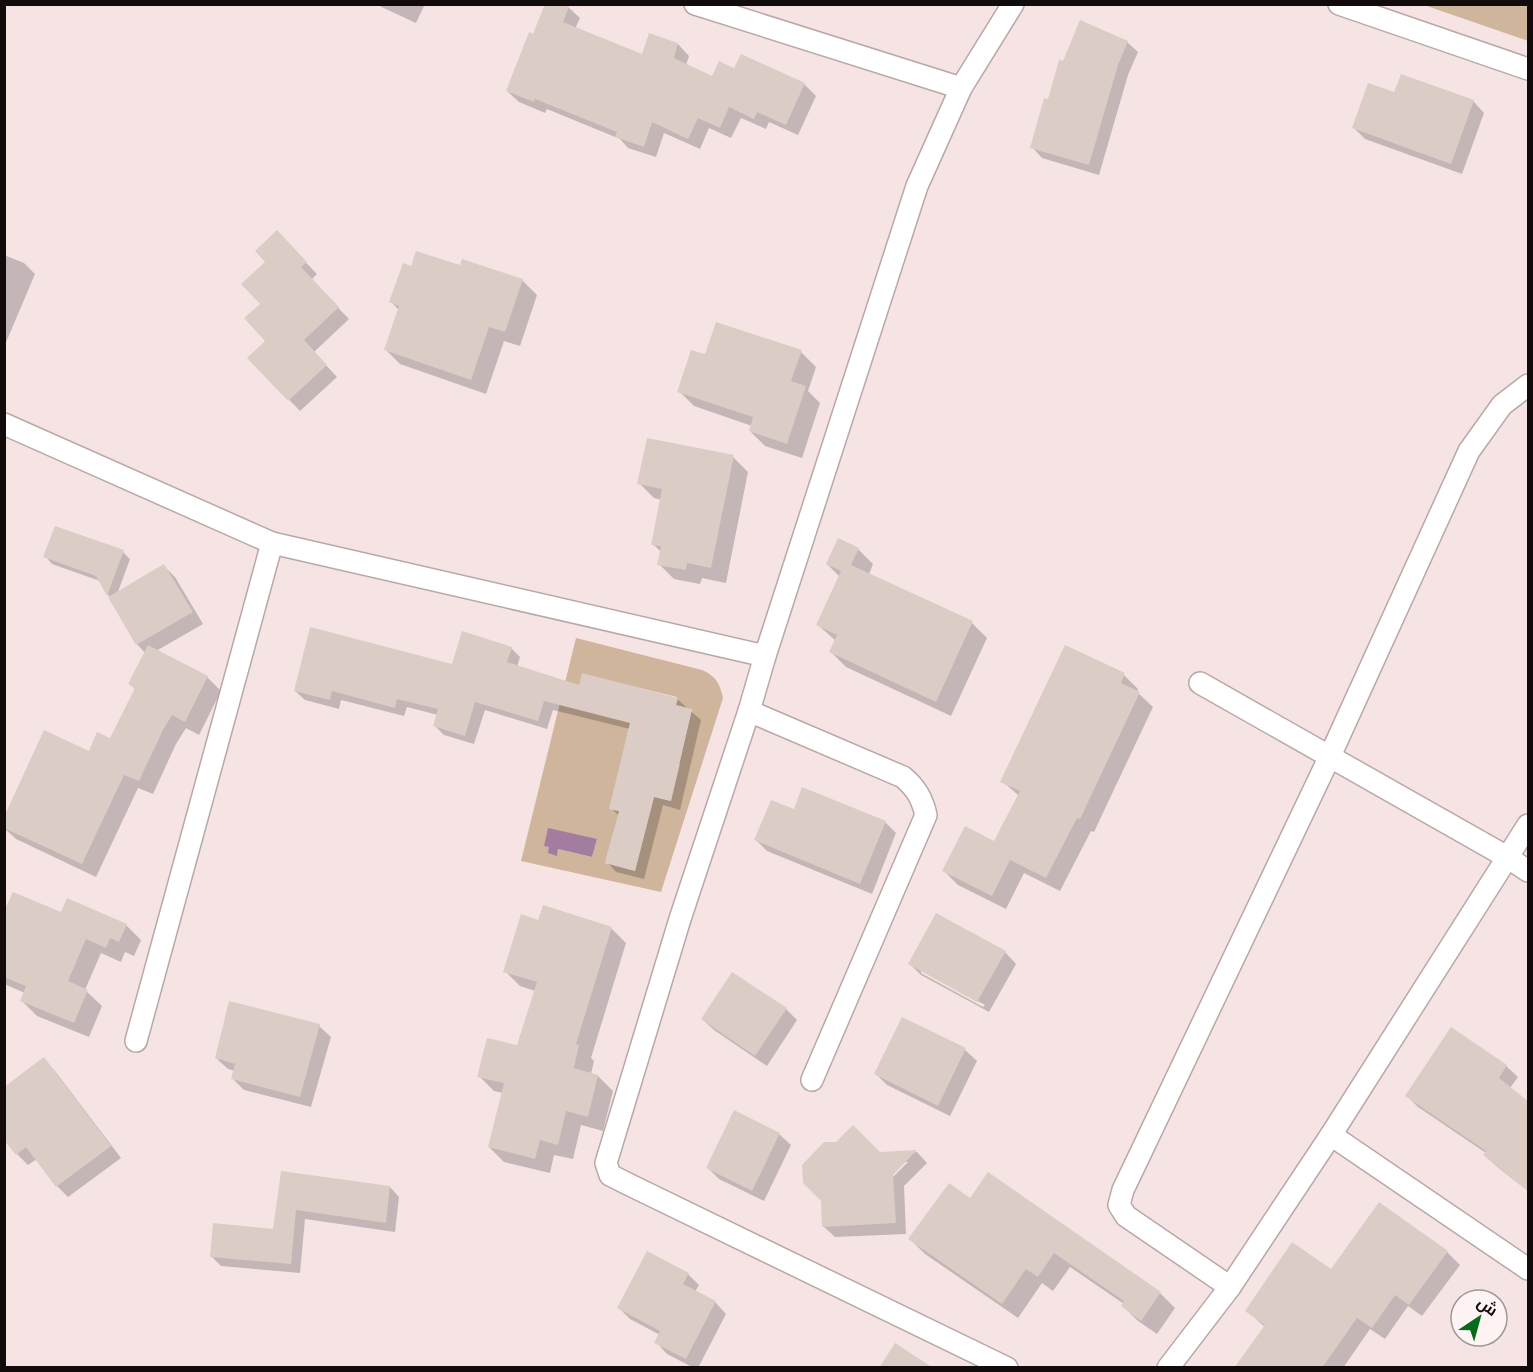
<svg xmlns="http://www.w3.org/2000/svg" width="1533" height="1372" viewBox="0 0 1533 1372" font-family="Barlow,Cairo,sans-serif">
  <rect width="100%" height="100%" fill="#f6e4e4"/>
  <g fill="#ceb59b" fill-rule="evenodd">
    <polygon points="1424,5 1528,5 1528,41"/>
    <path d="M576,638L702,670C716,676 720,684 723,698L661,892L521,861ZM582,674L677,697L676,705L692,710L683,746L663,760L680,764L671,801L654,797L635,871L605,863L613,834L626,813L610,809L630,723ZM597,839L592,857L558,849L557,855L549,847Z"/>
  </g>
  <polygon fill="#a37d9f" points="548,828 597,839 592,857 558,849 557,856 548,853 549,847 544,846"/>
  <g fill="#0003" fill-rule="evenodd">
    <polygon points="375,4 425,4 416,23"/>
    <polygon points="568,7 580,18 575,29 643,56 678,44 689,56 686,65 712,78 735,70 741,56 804,84 816,96 798,135 769,122 766,129 741,118 731,138 709,128 700,149 664,133 656,157 628,148 620,139 547,109 545,113 519,102 507,91 534,36"/>
    <polygon points="1127,42 1138,52 1128,75 1099,175 1042,158 1032,147 1064,63"/>
    <polygon points="1473,101 1484,113 1462,174 1365,139 1354,128"/>
    <polygon points="288,244 317,274 311,280 349,319 314,352 337,377 300,411 249,358 267,341 262,304 267,262"/>
    <polygon points="4,255 24,263 35,274 4,347"/>
    <polygon points="412,268 522,280 537,295 520,346 504,341 486,394 400,364 385,349 399,310 391,302"/>
    <polygon points="801,352 816,367 808,391 820,403 802,458 765,446 750,431 752,426 694,406 679,391 706,356"/>
    <polygon points="733,457 748,472 726,583 702,578 700,584 674,579 659,564 661,552 653,544 662,500 654,498 639,483"/>
    <polygon points="858,549 873,564 869,574 972,623 987,638 951,716 846,667 831,652 836,641 818,625 840,577 827,564"/>
    <polygon points="123,552 130,559 118,592 164,566 175,577 203,624 156,651 207,677 221,691 199,735 186,728 176,744 153,794 138,788 96,877 16,839 4,828 89,753 111,740 136,690 130,684 145,653 137,644 100,581 52,564 45,556"/>
    <polygon points="511,648 520,657 517,667 581,687 677,699 701,720 680,810 663,805 644,879 616,872 607,862 619,816 611,808 630,729 553,710 547,729 485,710 474,744 444,735 435,726 438,715 407,707 404,716 341,700 339,709 305,700 295,691 453,666"/>
    <polygon points="1124,675 1138,689 1137,692 1153,707 1094,832 1091,831 1060,891 1024,873 1006,909 958,885 944,871 995,843 1019,796 1002,781"/>
    <polygon points="795,811 885,822 896,833 872,894 767,851 756,840"/>
    <polygon points="62,914 126,925 141,940 134,956 125,952 121,962 101,953 85,990 102,1006 89,1037 37,1016 22,1001 25,993 4,984 4,915"/>
    <polygon points="539,921 611,928 626,943 591,1058 594,1061 591,1074 598,1076 613,1091 603,1131 581,1125 573,1159 554,1155 550,1173 504,1162 489,1147 503,1093 494,1091 479,1076 518,1047 535,991 520,986 505,971"/>
    <path d="M1005,952L1016,964L989,1012L921,975L910,964ZM921,970L985,1005L983,1007L921,973Z"/>
    <polygon points="786,1009 797,1020 767,1066 714,1030 702,1019"/>
    <polygon points="902,1019 965,1050 977,1061 950,1116 887,1085 875,1073"/>
    <polygon points="319,1026 331,1037 311,1107 244,1090 233,1079 235,1071 228,1069 216,1058"/>
    <polygon points="1451,1029 1506,1066 1518,1077 1510,1088 1528,1102 1528,1191 1496,1166 1485,1155 1486,1153 1418,1107 1407,1096"/>
    <polygon points="44,1059 55,1071 121,1158 68,1197 57,1186 37,1159 28,1165 17,1154"/>
    <polygon points="779,1134 791,1145 764,1201 719,1179 708,1168"/>
    <path d="M917,1152L927,1163L904,1186L906,1234L835,1237L823,1226L822,1200L879,1154ZM903,1162H908L889,1181L887,1179Z"/>
    <polygon points="282,1173 390,1187 399,1197 395,1232 305,1219 300,1273 221,1266 211,1256 275,1231"/>
    <polygon points="970,1200 1160,1293 1175,1308 1157,1334 1138,1321 1123,1306 1124,1304 1070,1267 1053,1291 1042,1283 1018,1318 925,1254 910,1239"/>
    <polygon points="1380,1204 1447,1252 1460,1265 1422,1316 1408,1306 1385,1339 1370,1329 1343,1368 1236,1368 1265,1327 1247,1311 1332,1271"/>
    <polygon points="688,1274 699,1285 695,1292 715,1302 726,1314 698,1368 694,1368 667,1354 656,1342 660,1335 630,1319 619,1308"/>
  </g>
  <g fill="#dbccc6">
    <polygon points="545,4 570,4 563,22 642,54 649,33 678,43 674,58 712,76 719,61 734,68 741,54 805,83 786,125 757,112 754,119 729,107 720,128 698,118 688,139 652,122 644,147 615,137 617,132 535,99 534,102 506,91 529,32 533,34"/>
    <polygon points="1080,20 1128,41 1118,65 1089,165 1030,148 1044,98 1048,99 1059,60 1063,61"/>
    <polygon points="1401,74 1474,100 1451,164 1352,128 1368,83 1394,92"/>
    <polygon points="277,230 307,262 301,267 339,307 304,340 327,365 288,401 247,358 265,341 244,318 260,304 241,284 265,262 255,251"/>
    <polygon points="416,251 460,265 462,259 523,279 505,332 489,327 471,380 384,350 399,306 389,302 403,263 411,266"/>
    <polygon points="716,322 802,350 791,381 806,386 787,444 749,431 753,417 677,392 691,350 705,354"/>
    <polygon points="647,438 734,455 711,568 687,563 686,570 657,565 661,546 651,545 662,489 637,484"/>
    <polygon points="55,526 124,550 107,596 96,576 43,557"/>
    <polygon points="838,538 859,548 851,565 973,621 936,702 829,652 837,635 816,625 841,571 826,564"/>
    <polygon points="164,564 193,612 136,645 108,597"/>
    <polygon points="310,627 452,664 462,631 512,647 507,662 579,685 582,673 678,698 676,705 692,709 671,801 654,797 635,871 605,863 619,811 609,809 630,723 544,701 538,721 475,702 465,736 433,726 438,709 397,699 395,708 332,691 330,700 294,691"/>
    <polygon points="148,645 208,676 185,722 172,715 163,730 139,781 124,775 82,864 4,828 4,817 44,730 89,751 97,732 110,738 135,688 128,684"/>
    <polygon points="1065,645 1125,673 1121,683 1140,692 1080,819 1077,818 1046,878 1010,860 992,896 942,871 965,826 994,841 1020,791 1000,782"/>
    <polygon points="802,787 886,821 860,884 754,840 771,800 794,809"/>
    <polygon points="13,892 61,912 67,898 127,924 119,942 110,938 106,948 86,939 68,981 88,990 74,1023 20,1001 26,986 4,977 4,911"/>
    <polygon points="543,905 612,927 576,1044 579,1045 574,1068 598,1075 588,1117 566,1111 558,1145 540,1140 535,1159 488,1147 504,1083 477,1077 487,1038 517,1045 537,982 503,972 521,914 538,920"/>
    <polygon points="936,913 1006,951 977,1002 908,964"/>
    <polygon points="732,972 787,1008 755,1056 701,1019"/>
    <polygon points="229,1001 320,1024 300,1097 231,1079 235,1064 215,1058"/>
    <polygon points="902,1017 966,1048 938,1106 874,1074"/>
    <polygon points="1451,1027 1507,1065 1499,1078 1528,1101 1528,1191 1483,1155 1486,1151 1405,1096"/>
    <polygon points="44,1057 111,1146 56,1187 26,1147 16,1155 4,1140 4,1087"/>
    <polygon points="734,1110 780,1133 752,1191 706,1168"/>
    <polygon points="853,1125 880,1152 917,1150 893,1175 896,1223 822,1227 821,1201 803,1183 802,1165 824,1142 836,1142"/>
    <polygon points="281,1171 390,1186 386,1223 296,1210 291,1264 210,1257 213,1223 273,1229"/>
    <polygon points="988,1172 1161,1292 1141,1321 1121,1306 1124,1301 1054,1253 1038,1277 1026,1269 1002,1304 908,1239 949,1183 970,1198"/>
    <polygon points="1379,1202 1448,1251 1409,1305 1395,1295 1372,1328 1357,1318 1322,1368 1234,1368 1265,1325 1245,1311 1292,1242 1331,1269"/>
    <polygon points="647,1251 689,1273 683,1284 716,1301 686,1359 654,1343 660,1331 617,1308"/>
    <polygon points="895,1343 933,1368 879,1368"/>
  </g>
  <g fill="none" stroke-linecap="round" stroke-linejoin="round">
    <g stroke="#b8a8a7" stroke-width="24">
      <g id="street">
        <polyline points="695,4 961,88"/>
        <polyline points="1339,4 1528,69"/>
        <polyline points="4,424 272,543 765,656"/>
        <polyline points="1200,683 1507,857 1528,871"/>
        <path d="M749,711L903,777C916,788 922,798 926,815L812,1080"/>
        <polyline points="136,1041 272,543"/>
        <polyline points="1331,1135 1528,1269"/>
        <polyline points="1230,1287 1126,1216 1119,1205 1123,1190 1330,756 1469,451 1502,405 1528,385"/>
        <polyline points="1007,1368 632,1186 610,1175 606,1163 680,919 749,711 765,656 917,186 961,88 1013,4"/>
        <polyline points="1168,1368 1230,1287 1331,1135 1528,825"/>
      </g>
    </g>
    <use href="#street" stroke="#fff" stroke-width="21"/>
  </g>
  <rect width="1533" height="1372" fill="none" stroke="#110c0b" stroke-width="12"/>
  <g transform="translate(1479 1318) rotate(36)"><circle r="28" fill="#fef4f3" stroke="#9f9796" stroke-width="1.5"/>
  <path d="M0-4.5L10 22L0 15L-10 22Z" fill="#056c19"/>
  <text y="-9" font-size="16" font-weight="bold" text-anchor="middle" fill="#110c0b">ش</text>
  </g>
</svg>
